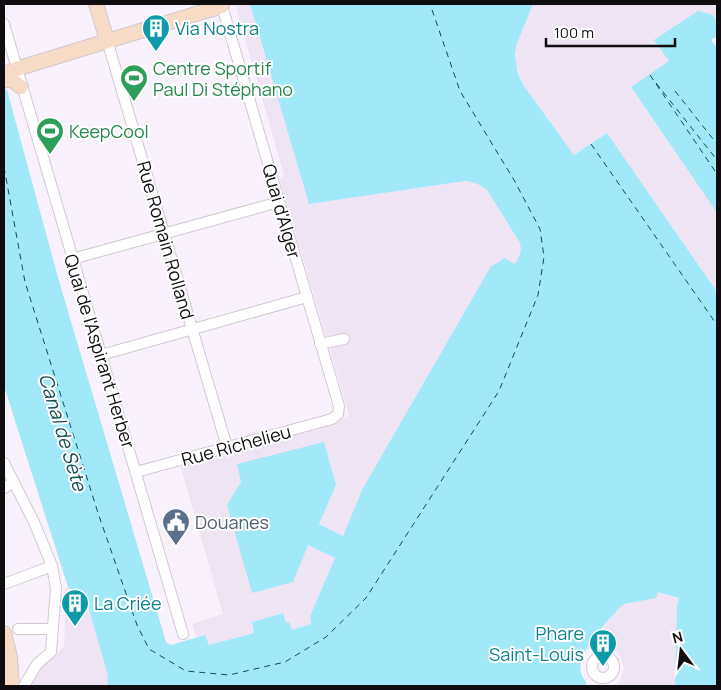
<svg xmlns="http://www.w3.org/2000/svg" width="721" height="690" viewBox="0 0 721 690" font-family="Manrope,sans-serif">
  <rect width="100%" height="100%" fill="#f9f2fc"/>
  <g fill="#efe4f4">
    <polygon points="235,4 250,4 309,204 465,181 476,183 487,190 520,243 521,252 515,264 499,262 491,266 363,488 343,536 319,524 336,485 241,482 227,505 335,558 310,616 311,624 292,630 286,624 282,613 252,622 254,633 209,645 205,636 197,639 192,624 223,614 180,465 333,425 349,415 280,180 284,175"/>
    <polygon points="533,4 717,4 717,21 713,15 655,40 669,61 631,88 717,213 717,292 607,133 574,155 524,86 516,65 516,46"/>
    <polygon points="68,587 87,602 108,676 107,686 29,686 37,672 64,647 65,613 59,600"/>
    <polygon points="658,591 679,598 677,605 675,686 618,686 624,668 620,655 614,649 605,645 595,647 584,652 619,608 624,604 656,598"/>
  </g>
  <g fill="#a1e8f8">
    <path d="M250,4H533L516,46L515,56L518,74L524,86L574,155L607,133L717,292V686H675L677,605L679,598L658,592L656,598L624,604L619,608C605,626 566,660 586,682L585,686H107L108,676L87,602L68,587L4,386V88L7,90L59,281L166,642L171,645L205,635L209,645L254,633L252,622L283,613L286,623L289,622L292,630L311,624L310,616L335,558L308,545L293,582L252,593L227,505L241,482L237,464L324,442L336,485L319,524L343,536L363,488L491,266L499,262L504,258L515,264L521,252L520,243L487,190L476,183L465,181L309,204Z"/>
    <polygon points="698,11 713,15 717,21 717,36 711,40 717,48 717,213 631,87 669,61 654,40"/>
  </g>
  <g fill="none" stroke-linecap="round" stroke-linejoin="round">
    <g stroke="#0f4d59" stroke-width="1" stroke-dasharray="6 5" stroke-linecap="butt">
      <polyline points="650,75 717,174"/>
      <polyline points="656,83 717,160"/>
      <polyline points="675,91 717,144"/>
      <polyline points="591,144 717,325"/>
      <polyline points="4,167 25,282 99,516 137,625 149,649 186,671 229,675 285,662 326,637 366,598 499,391 538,295 544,257 540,229 514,180 460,91 430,4"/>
    </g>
    <g stroke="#d0c9d2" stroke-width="12">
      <g id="street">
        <polyline points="4,24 183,634"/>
        <polyline points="107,40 227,447"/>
        <polyline points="72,259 279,202"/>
        <polyline points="320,344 344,339"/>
        <polyline points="101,355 307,297"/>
        <polyline points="4,463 34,522 52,566 56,588 51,652 37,664 24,686"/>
        <polyline points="136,472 332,419 338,414 339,406 222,6"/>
        <polyline points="4,488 14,482"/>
        <polyline points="4,584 52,566"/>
        <polyline points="18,629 52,629"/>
        <circle cx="603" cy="667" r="11"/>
      </g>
    </g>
    <g stroke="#d0c9d2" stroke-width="16">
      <g id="secondary">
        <polyline points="96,4 107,40"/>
        <polyline points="4,75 16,69 222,6 221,4"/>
        <polyline points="4,80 12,80 21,87"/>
        <polyline points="4,633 10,657 12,686"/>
      </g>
    </g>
    <use href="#street" stroke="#fff" stroke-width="10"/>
    <use href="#secondary" stroke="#f6dcc7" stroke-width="14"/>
  </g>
  <defs>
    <g id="building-pin" transform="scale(1.4375)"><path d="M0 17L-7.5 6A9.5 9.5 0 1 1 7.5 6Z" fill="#0f9aa8" stroke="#fff"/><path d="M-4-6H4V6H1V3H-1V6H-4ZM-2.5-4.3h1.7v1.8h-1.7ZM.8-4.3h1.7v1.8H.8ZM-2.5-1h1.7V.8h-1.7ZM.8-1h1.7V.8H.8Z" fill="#fff"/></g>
    <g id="stadium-pin" transform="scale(1.4375)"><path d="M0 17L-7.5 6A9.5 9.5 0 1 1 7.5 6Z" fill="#2e9e5b" stroke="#fff"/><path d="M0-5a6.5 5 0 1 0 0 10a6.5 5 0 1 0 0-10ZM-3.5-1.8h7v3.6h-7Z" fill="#fff"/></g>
    <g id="civic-pin" transform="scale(1.4375)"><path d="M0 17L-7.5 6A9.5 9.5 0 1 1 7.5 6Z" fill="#5c6f8a" stroke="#fff"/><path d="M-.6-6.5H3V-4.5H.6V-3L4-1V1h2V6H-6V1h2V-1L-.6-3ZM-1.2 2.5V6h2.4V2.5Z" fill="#fff"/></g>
  </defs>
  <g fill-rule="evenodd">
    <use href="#building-pin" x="156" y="28"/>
    <use href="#stadium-pin" x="134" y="78"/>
    <use href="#stadium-pin" x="50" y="131"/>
    <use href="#civic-pin" x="176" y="522"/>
    <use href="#building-pin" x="75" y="603"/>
    <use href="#building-pin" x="603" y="643"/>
  </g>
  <g text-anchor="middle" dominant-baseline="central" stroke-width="4" stroke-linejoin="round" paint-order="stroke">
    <g font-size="18" fill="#0d838f" stroke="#fff" text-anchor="start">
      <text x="175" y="28">Via Nostra</text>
      <text x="94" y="603">La Criée</text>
      <text x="584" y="633" text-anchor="end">Phare<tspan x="584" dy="21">Saint-Louis</tspan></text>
    </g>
    <g font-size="18" fill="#27864d" stroke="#fff" text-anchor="start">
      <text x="153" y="68">Centre Sportif<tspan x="153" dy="21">Paul Di Stéphano</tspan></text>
      <text x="69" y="131">KeepCool</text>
    </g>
    <g font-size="18" fill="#0f0d10" stroke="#fff">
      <text transform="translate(282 211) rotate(74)">Quai d'Alger</text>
      <text transform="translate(166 240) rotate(74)">Rue Romain Rolland</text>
      <text transform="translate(100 351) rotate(73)">Quai de l'Aspirant Herber</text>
      <text transform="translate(236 445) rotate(-15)">Rue Richelieu</text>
    </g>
    <g font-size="18" fill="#4e5e75" stroke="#fff" text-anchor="start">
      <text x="195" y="522">Douanes</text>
    </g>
    <g font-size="19" font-style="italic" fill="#0f4d59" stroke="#fff">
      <text transform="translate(63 432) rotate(73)">Canal de Sète</text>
    </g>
  </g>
  <rect width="721" height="690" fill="none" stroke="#0f0d10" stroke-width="10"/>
  <g transform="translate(681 650) rotate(345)" stroke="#ffffff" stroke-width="4" paint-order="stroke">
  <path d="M0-4L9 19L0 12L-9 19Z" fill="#0f0d10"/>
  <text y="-8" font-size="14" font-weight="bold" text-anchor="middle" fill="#0f0d10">N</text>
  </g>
  <path d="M546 38v8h129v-8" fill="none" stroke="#0f0d10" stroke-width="2.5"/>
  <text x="554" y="38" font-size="15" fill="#0f0d10" stroke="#ffffff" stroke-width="4" paint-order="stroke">100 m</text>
</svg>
